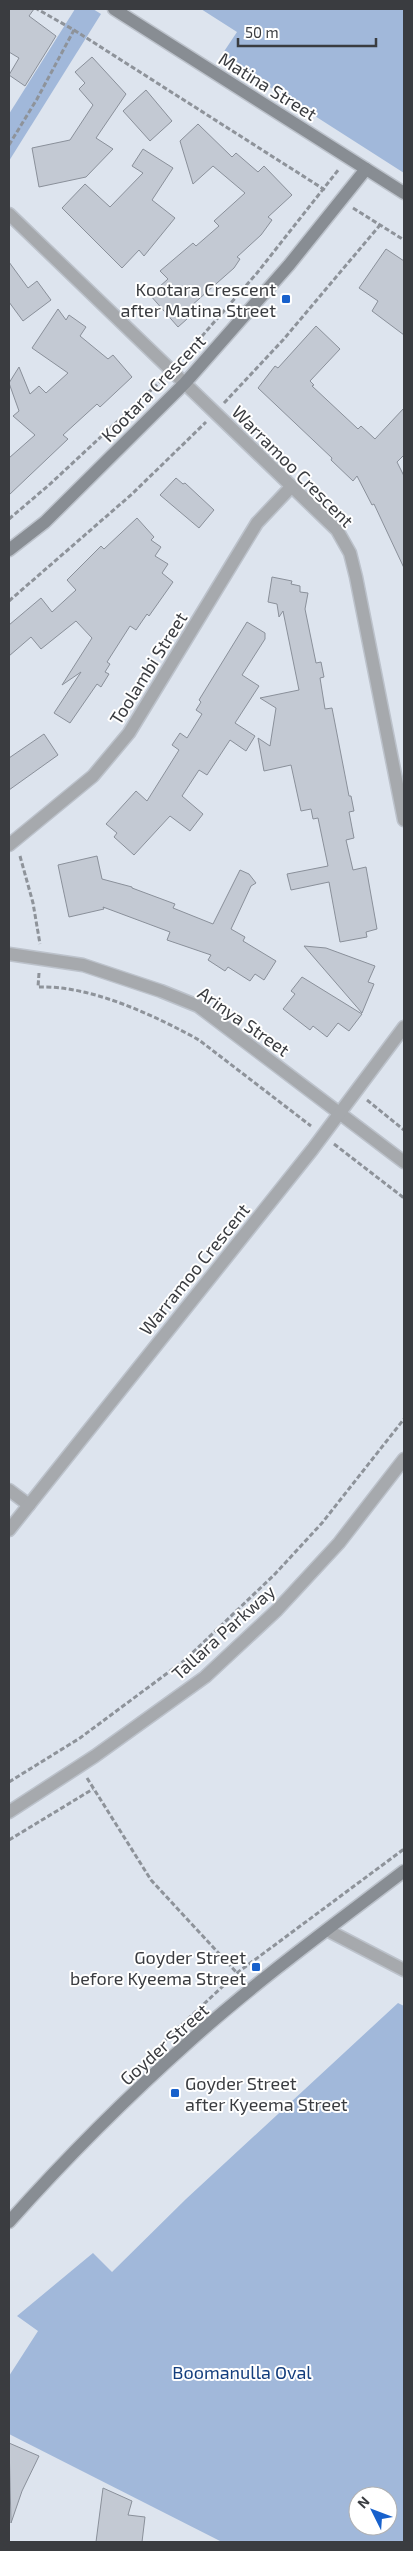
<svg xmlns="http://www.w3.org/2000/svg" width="413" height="2551" viewBox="0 0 413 2551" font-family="'Exo 2',sans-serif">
  <rect width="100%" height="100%" fill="#dde4ee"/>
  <g fill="#a1b8da" fill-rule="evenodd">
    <polygon points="75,9 93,9 101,14 9,161 9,114"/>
    <polygon points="201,9 404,9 404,173 221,56 237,32"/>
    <path d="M398,2003L404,2006V2542H222L9,2434V2376L38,2331L17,2316L93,2253L112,2272L186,2199ZM358,2496H388V2526H358Z"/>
  </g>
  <g fill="#c3c9d3" stroke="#8a909a">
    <polygon points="9,9 34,9 29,16 56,36 25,86 9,75 19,58 9,52"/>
    <polygon points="92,57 126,94 96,138 113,149 86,177 39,187 32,148 70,140 93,105 79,89 85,83 75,72"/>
    <polygon points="146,90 172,121 150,141 123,111"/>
    <polygon points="198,124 232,157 236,153 258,172 264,166 292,195 268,217 272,220 261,235 237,257 240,259 234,268 191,306 196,311 178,327 150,295 168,279 160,271 193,243 196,246 219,226 214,221 245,193 213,166 193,184 180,141"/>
    <polygon points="143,149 173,168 152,200 175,218 144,256 139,250 122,268 62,208 85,184 110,207 143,173 132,166"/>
    <polygon points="386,249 404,261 404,335 372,311 378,301 359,288"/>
    <polygon points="9,262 28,288 37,281 51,300 23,321 9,302"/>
    <polygon points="58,309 66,320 69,315 86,327 80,336 108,359 113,355 132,377 100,407 97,404 63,435 68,439 9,495 9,458 35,435 13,416 19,411 9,383 19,367 30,394 39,386 46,393 68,373 32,348"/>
    <polygon points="316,326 340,349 310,381 314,385 312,386 358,429 361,426 375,439 404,408 404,455 397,462 404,476 404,568 374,504 372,505 357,476 353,481 331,460 332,458 258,388 275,366 278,368"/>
    <polygon points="176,478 183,484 185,483 214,510 199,528 160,495"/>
    <polygon points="137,518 154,537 151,540 161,547 155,556 168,564 162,573 173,582 149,616 147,614 136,630 130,626 107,662 110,664 105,672 109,674 101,687 97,684 70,723 54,713 81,672 62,685 92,638 76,621 41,649 31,637 9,656 9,625 41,598 52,612 76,590 67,580 101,546 104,549"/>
    <polygon points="272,577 292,581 291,584 300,586 300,592 308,593 305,609 316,663 321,662 324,677 320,678 325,709 332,708 349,796 351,796 354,811 349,812 354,838 346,840 353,870 366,867 377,929 366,932 367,937 340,942 329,882 291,890 287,874 328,866 318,818 313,819 311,809 301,811 291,765 264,771 258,738 270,746 276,708 260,698 299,690 283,611 279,617 277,604 268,602"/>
    <polygon points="247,622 265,633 265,639 242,675 259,686 235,723 255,736 246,751 230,740 207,775 199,770 182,796 203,814 190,831 170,816 134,855 114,837 117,833 106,824 136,791 147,801 179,750 172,745 180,733 187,738 202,714 196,710 201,702 199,700"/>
    <polygon points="44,734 58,755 9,790 9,758"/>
    <polygon points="97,856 102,879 132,887 132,888 175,904 173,908 213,924 240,870 249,874 256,883 251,886 231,929 245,937 243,941 276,961 264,980 255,974 250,981 228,967 225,971 208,960 211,955 167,940 170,932 103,907 104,909 69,917 58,865"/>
    <polygon points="304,946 326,948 375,966 368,982 374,984 362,1013"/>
    <polygon points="302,977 362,1014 349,1031 338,1023 327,1037 313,1026 310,1030 283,1009 295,994 291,991"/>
    <polygon points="9,2443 39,2456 22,2491 11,2523"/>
    <polygon points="103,2488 132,2501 128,2515 145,2517 142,2542 96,2542"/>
  </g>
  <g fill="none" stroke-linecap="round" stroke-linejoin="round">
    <g stroke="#bcc2cb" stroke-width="15">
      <g id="street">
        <polyline points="9,214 337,530 350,553 356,577 404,820"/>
        <polyline points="9,845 93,776 129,733 257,523 291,487"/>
        <polyline points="9,954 83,965 161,991 198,1006 404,1162"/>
        <polyline points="9,1490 29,1505"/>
        <polyline points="9,1530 312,1150 404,1027"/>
        <polyline points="9,1812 95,1756 205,1677 277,1610 339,1543 404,1459"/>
        <polyline points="327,1930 404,1970"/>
      </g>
    </g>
    <g stroke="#bcc2cb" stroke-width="15">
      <g id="secondary">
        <polyline points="114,9 404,193"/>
        <polyline points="9,550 45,522 185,383 289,265 366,169"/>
        <path d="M9,2222C66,2158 127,2097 191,2040C258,1980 332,1926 404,1871"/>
      </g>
    </g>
    <g stroke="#8e939a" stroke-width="3" stroke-dasharray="5 2.5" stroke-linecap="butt">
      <polyline points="74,30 325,190"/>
      <polyline points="9,145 37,99 74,30 37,9"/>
      <polyline points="353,208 404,240"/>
      <polyline points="182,359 257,273 339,169"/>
      <polyline points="224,403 283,340 380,225"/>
      <polyline points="9,519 49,485 162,380"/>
      <polyline points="9,601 132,494 206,422"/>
      <polyline points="20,856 33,903 40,944"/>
      <path d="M39,973L38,987C90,985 154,1015 199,1040L311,1126"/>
      <polyline points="367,1100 404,1130"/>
      <polyline points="334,1144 404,1198"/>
      <polyline points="87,1778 151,1880 237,1973"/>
      <polyline points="9,1782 80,1738 185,1660 274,1575 322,1523 404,1419"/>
      <polyline points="9,1840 93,1789"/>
      <polyline points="160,2045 237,1973 404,1849"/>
    </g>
    <use href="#street" stroke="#a6a9ad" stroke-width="12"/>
    <use href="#secondary" stroke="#888d93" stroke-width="12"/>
  </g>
  <g fill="#1861cc" stroke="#fff" stroke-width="2">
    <rect x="281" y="294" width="10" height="10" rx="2.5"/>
    <rect x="251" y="1962" width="10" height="10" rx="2.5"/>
    <rect x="170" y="2088" width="10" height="10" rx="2.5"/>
  </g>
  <g text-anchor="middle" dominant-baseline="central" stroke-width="4" stroke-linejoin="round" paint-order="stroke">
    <g font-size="18" fill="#3a3c40" stroke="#fff">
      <text transform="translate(268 86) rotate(32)">Matina Street</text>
      <text transform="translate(153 388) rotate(-46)">Kootara Crescent</text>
      <text transform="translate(293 466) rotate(45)">Warramoo Crescent</text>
      <text transform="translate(148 668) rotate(-58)">Toolambi Street</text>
      <text transform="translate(244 1021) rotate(35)">Arinya Street</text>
      <text transform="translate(194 1269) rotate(-51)">Warramoo Crescent</text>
      <text transform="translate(223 1632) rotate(-42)">Tallara Parkway</text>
      <text transform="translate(164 2044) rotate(-42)">Goyder Street</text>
    </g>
    <g font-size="18" fill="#3a3c40" stroke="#fff" text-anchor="end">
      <text x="276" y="289">Kootara Crescent<tspan x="276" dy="21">after Matina Street</tspan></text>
      <text x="246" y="1957">Goyder Street<tspan x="246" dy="21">before Kyeema Street</tspan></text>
      <text x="185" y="2083" text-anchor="start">Goyder Street<tspan x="185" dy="21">after Kyeema Street</tspan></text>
    </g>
    <g font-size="18" fill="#143e7d" stroke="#fff">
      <text x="242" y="2372">Boomanulla Oval</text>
    </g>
  </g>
  <rect width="413" height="2551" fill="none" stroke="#3a3c40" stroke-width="20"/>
  <g transform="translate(373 2511) rotate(312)"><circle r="24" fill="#ffffff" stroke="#b0b1b3"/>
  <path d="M0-4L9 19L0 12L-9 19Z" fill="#1861cc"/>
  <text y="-8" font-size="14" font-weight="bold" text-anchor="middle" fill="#3a3c40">N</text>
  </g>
  <path d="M238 38v8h138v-8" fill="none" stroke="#3a3c40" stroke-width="2.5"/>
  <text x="245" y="38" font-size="15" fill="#3a3c40" stroke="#ffffff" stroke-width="4" paint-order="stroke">50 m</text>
</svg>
